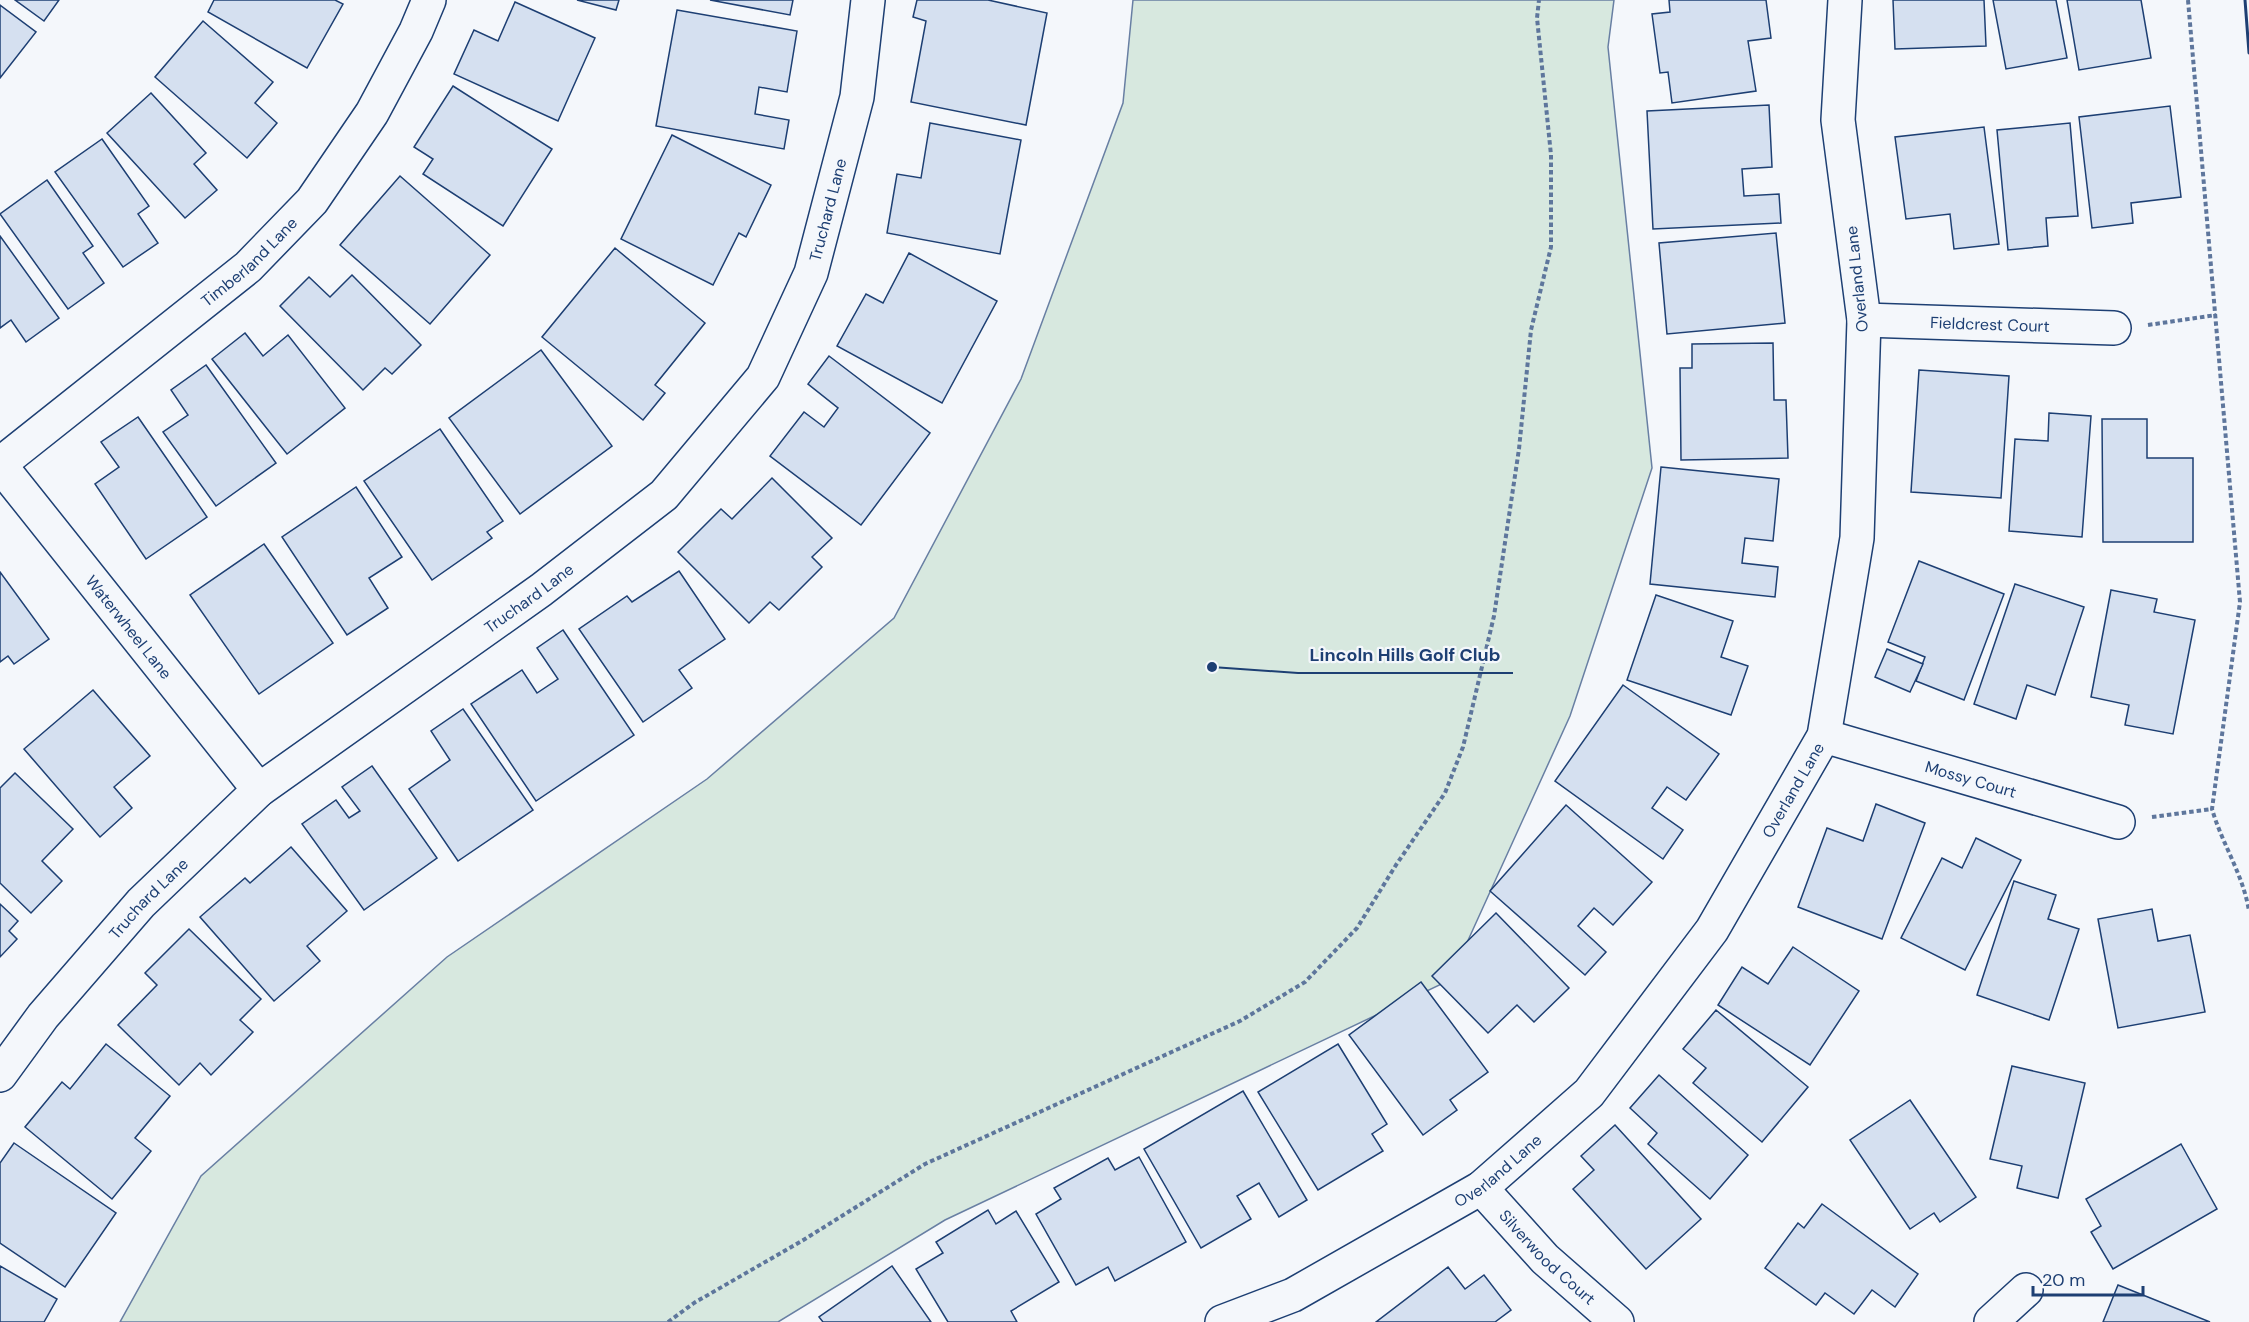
<svg xmlns="http://www.w3.org/2000/svg" width="2249" height="1322" viewBox="0 0 2249 1322" font-family="'DM Sans',sans-serif">
  <rect width="100%" height="100%" fill="#f4f7fb"/>
  <polygon fill="#d7e8df" stroke="#687fa3" stroke-width="1.5" points="1133,0 1614,0 1608,47 1652,468 1570,716 1450,980 945,1220 778,1322 120,1322 201,1176 447,957 707,779 894,618 1021,379 1123,103"/>
  <g fill="#d5e0f0" stroke="#1d3f73" stroke-width="1.5">
    <polygon points="15,0 59,0 44,21"/>
    <polygon points="214,0 335,0 343,4 307,68 208,12"/>
    <polygon points="577,0 619,0 616,10"/>
    <polygon points="710,0 793,0 790,15"/>
    <polygon points="917,0 988,0 1047,13 1026,125 911,102 926,21 913,17"/>
    <polygon points="1669,0 1766,0 1771,38 1748,41 1756,91 1672,103 1668,72 1660,73 1652,14 1670,12"/>
    <polygon points="1893,0 1984,0 1986,46 1895,49"/>
    <polygon points="1993,0 2056,0 2067,58 2006,69"/>
    <polygon points="2067,0 2141,0 2151,58 2079,70"/>
    <polygon points="515,2 595,38 558,121 454,74 474,30 498,41"/>
    <polygon points="0,5 36,32 0,78"/>
    <polygon points="677,10 797,31 787,92 759,87 755,114 789,120 784,149 656,126"/>
    <polygon points="203,21 273,82 255,103 277,123 247,158 155,77"/>
    <polygon points="453,86 552,149 503,226 423,174 433,159 414,147"/>
    <polygon points="151,93 206,153 194,164 217,190 185,218 107,133"/>
    <polygon points="1769,105 1772,167 1742,169 1744,196 1779,194 1781,223 1653,229 1647,111"/>
    <polygon points="2170,106 2181,197 2131,203 2133,223 2092,228 2079,117"/>
    <polygon points="930,123 1021,140 1000,254 887,233 897,174 921,178"/>
    <polygon points="2070,123 2078,216 2046,218 2048,246 2008,250 1997,130"/>
    <polygon points="1984,127 1999,244 1954,249 1950,214 1906,219 1895,137"/>
    <polygon points="672,135 771,185 746,237 739,233 713,285 621,239"/>
    <polygon points="102,139 149,206 138,214 158,243 123,267 55,172"/>
    <polygon points="400,176 490,255 430,324 340,245"/>
    <polygon points="47,180 93,246 83,253 104,283 68,309 0,214"/>
    <polygon points="1776,233 1785,323 1667,334 1659,243"/>
    <polygon points="0,236 59,318 26,342 11,320 0,328"/>
    <polygon points="615,248 705,323 655,385 665,393 643,420 542,337"/>
    <polygon points="909,253 997,301 942,403 837,346 866,294 883,303"/>
    <polygon points="352,275 421,345 392,374 385,368 363,390 280,306 309,277 330,297"/>
    <polygon points="245,333 263,356 288,335 345,408 287,454 212,359"/>
    <polygon points="1773,343 1774,400 1786,400 1788,458 1681,460 1680,368 1692,368 1692,344"/>
    <polygon points="541,350 612,446 520,514 449,418"/>
    <polygon points="829,356 930,433 861,525 770,456 804,412 824,427 838,408 808,384"/>
    <polygon points="206,365 276,463 216,506 163,432 188,415 171,390"/>
    <polygon points="1919,370 2009,376 2001,498 1911,492"/>
    <polygon points="2049,413 2091,416 2082,537 2009,531 2015,439 2048,441"/>
    <polygon points="138,417 207,517 146,559 95,484 119,467 101,442"/>
    <polygon points="2102,419 2147,419 2147,458 2193,458 2193,542 2103,542"/>
    <polygon points="440,429 503,521 487,532 492,538 432,580 364,481"/>
    <polygon points="1661,467 1779,479 1773,541 1745,538 1742,563 1778,567 1775,597 1650,584"/>
    <polygon points="772,478 832,538 812,557 822,567 779,610 770,602 749,623 678,552 721,509 732,519"/>
    <polygon points="356,487 402,557 369,578 388,608 347,635 282,537"/>
    <polygon points="264,544 333,643 259,694 190,595"/>
    <polygon points="1919,561 2004,594 1964,700 1916,681 1925,657 1888,642"/>
    <polygon points="679,571 725,639 679,670 692,688 643,722 579,629 627,596 632,602"/>
    <polygon points="0,572 49,639 14,664 8,656 0,662"/>
    <polygon points="2015,584 2084,607 2055,695 2027,685 2016,719 1974,704"/>
    <polygon points="2111,590 2157,599 2154,612 2195,620 2173,734 2125,725 2129,705 2091,697"/>
    <polygon points="1656,595 1733,621 1721,657 1748,666 1731,715 1627,680"/>
    <polygon points="563,630 634,735 536,801 471,704 522,670 537,693 558,679 537,648"/>
    <polygon points="1887,649 1923,664 1910,692 1875,677"/>
    <polygon points="1623,685 1719,754 1686,800 1667,787 1652,808 1683,830 1663,859 1555,781"/>
    <polygon points="93,690 150,756 114,787 132,808 100,837 24,749"/>
    <polygon points="463,709 533,810 458,861 409,789 450,760 431,731"/>
    <polygon points="372,766 437,858 364,910 302,824 336,800 349,818 360,811 342,787"/>
    <polygon points="15,773 73,829 42,861 62,881 31,913 0,883 0,788"/>
    <polygon points="1876,804 1925,823 1882,939 1798,907 1827,828 1863,841"/>
    <polygon points="1566,805 1652,882 1613,925 1594,908 1578,926 1606,952 1585,975 1490,891"/>
    <polygon points="1976,838 2021,860 1965,970 1901,938 1942,858 1962,868"/>
    <polygon points="291,847 347,911 307,946 320,961 274,1001 200,917 245,878 250,883"/>
    <polygon points="2014,881 2056,895 2048,919 2079,929 2049,1020 1977,995"/>
    <polygon points="0,904 18,921 9,931 17,939 0,957"/>
    <polygon points="2152,909 2158,941 2190,935 2205,1012 2118,1028 2098,919"/>
    <polygon points="1496,913 1569,988 1534,1022 1517,1005 1488,1033 1432,976"/>
    <polygon points="189,929 261,999 240,1020 253,1032 211,1075 200,1063 179,1085 118,1025 157,985 145,973"/>
    <polygon points="1793,947 1859,991 1810,1065 1718,1005 1742,967 1768,984"/>
    <polygon points="1421,982 1488,1072 1450,1100 1457,1110 1423,1135 1349,1035"/>
    <polygon points="1716,1010 1808,1087 1762,1142 1693,1083 1706,1068 1683,1049"/>
    <polygon points="106,1044 170,1096 135,1138 151,1151 112,1199 25,1127 62,1082 70,1089"/>
    <polygon points="1338,1044 1387,1124 1372,1134 1383,1151 1318,1190 1258,1092"/>
    <polygon points="2012,1066 2085,1083 2058,1198 2017,1188 2022,1166 1990,1159"/>
    <polygon points="1659,1075 1748,1155 1710,1199 1648,1144 1657,1133 1630,1108"/>
    <polygon points="1243,1091 1307,1200 1279,1217 1259,1183 1237,1196 1251,1219 1201,1248 1144,1149"/>
    <polygon points="1910,1100 1976,1197 1940,1222 1934,1213 1910,1229 1850,1140"/>
    <polygon points="1615,1125 1701,1219 1646,1269 1573,1189 1594,1170 1581,1156"/>
    <polygon points="14,1143 116,1213 65,1287 0,1243 0,1163"/>
    <polygon points="2181,1144 2217,1209 2113,1269 2091,1232 2101,1226 2086,1199"/>
    <polygon points="1139,1157 1186,1242 1115,1281 1108,1267 1076,1285 1036,1214 1061,1199 1054,1188 1108,1158 1115,1170"/>
    <polygon points="1822,1204 1918,1274 1895,1307 1872,1290 1854,1314 1825,1293 1816,1305 1765,1268 1798,1223 1804,1228"/>
    <polygon points="988,1210 996,1224 1016,1211 1059,1282 1011,1311 1017,1322 948,1322 916,1269 943,1253 936,1242"/>
    <polygon points="0,1266 57,1299 44,1322 0,1322"/>
    <polygon points="892,1266 931,1322 823,1322 819,1317"/>
    <polygon points="1448,1267 1465,1289 1484,1275 1511,1310 1495,1322 1376,1322"/>
    <polygon points="2118,1285 2210,1322 2103,1322"/>
  </g>
  <g fill="none" stroke-linecap="round" stroke-linejoin="round">
    <g stroke="#1d3f73" stroke-width="36">
      <g id="minor">
        <path id="s1" d="M1864,320L2114,328"/>
        <path id="s2" d="M0,464L248,267L312,201L372,113L416,31L429,0"/>
        <path id="s3" d="M0,465L259,790"/>
        <path id="s4" d="M1824,736L2118,822"/>
        <path id="s5" d="M0,1075L43,1016L141,903L259,790L541,590L664,495L763,377L811,273L857,97L868,0"/>
        <path id="s6" d="M1481,1188L1545,1259L1617,1322"/>
        <path id="s7" d="M1222,1322L1293,1295L1481,1188L1589,1093L1712,930L1824,736L1857,538L1864,320L1838,120L1845,0"/>
        <polyline points="1991,1322 2026,1290"/>
      </g>
    </g>
    <g stroke="#5e769c" stroke-width="4" stroke-dasharray="4.5 3" stroke-linecap="butt">
      <path d="M2188,0L2240,602L2212,809C2222,844 2243,874 2249,911"/>
      <polyline points="2148,325 2216,315"/>
      <polyline points="2152,817 2212,809"/>
      <polyline points="668,1322 694,1303 805,1239 925,1164 1240,1021 1305,982 1357,928 1396,865 1445,793 1463,747 1494,616 1519,449 1531,330 1551,247 1551,155 1537,18 1539,0"/>
    </g>
    <use href="#minor" stroke="#f4f7fb" stroke-width="33"/>
    <polyline stroke="#1d3f73" stroke-width="3" points="2245,0 2249,53"/>
  </g>
  <g text-anchor="middle" dominant-baseline="central" stroke-width="4.5" stroke-linejoin="round" paint-order="stroke">
    <g font-size="16" fill="#1d3f73" stroke="#f4f7fb">
      <text stroke="none"><textPath href="#s5" startOffset="1221">Truchard Lane</textPath></text>
      <text stroke="none"><textPath href="#s2" startOffset="321">Timberland Lane</textPath></text>
      <text transform="translate(1857 279) rotate(-96)">Overland Lane</text>
      <text stroke="none"><textPath href="#s1" startOffset="126">Fieldcrest Court</textPath></text>
      <text stroke="none"><textPath href="#s5" startOffset="717">Truchard Lane</textPath></text>
      <text stroke="none"><textPath href="#s3" startOffset="207">Waterwheel Lane</textPath></text>
      <text stroke="none"><textPath href="#s4" startOffset="153">Mossy Court</textPath></text>
      <text stroke="none"><textPath href="#s7" startOffset="802">Overland Lane</textPath></text>
      <text stroke="none"><textPath href="#s5" startOffset="231">Truchard Lane</textPath></text>
      <text stroke="none"><textPath href="#s7" startOffset="316">Overland Lane</textPath></text>
      <text stroke="none"><textPath href="#s6" startOffset="96">Silverwood Court</textPath></text>
    </g>
  </g>
  <path fill="none" stroke="#1d3f73" stroke-width="2" d="M1212 667L1298 673H1513"/>
  <circle fill="#1d3f73" stroke="#f4f7fb" stroke-width="2" cx="1212" cy="667" r="6"/>
  <g font-size="18" text-anchor="middle" font-weight="bold" fill="#1d3f73" stroke="#f4f7fb" stroke-width="4.5" stroke-linejoin="round" paint-order="stroke">
    <text x="1405" y="661">Lincoln Hills Golf Club</text>
  </g>
  <path d="M2033 1286v9h110v-9" fill="none" stroke="#1d3f73" stroke-width="3"/>
  <text x="2042" y="1286" font-size="18" fill="#1d3f73" stroke="#f4f7fb" stroke-width="4.5" paint-order="stroke">20 m</text>
</svg>
